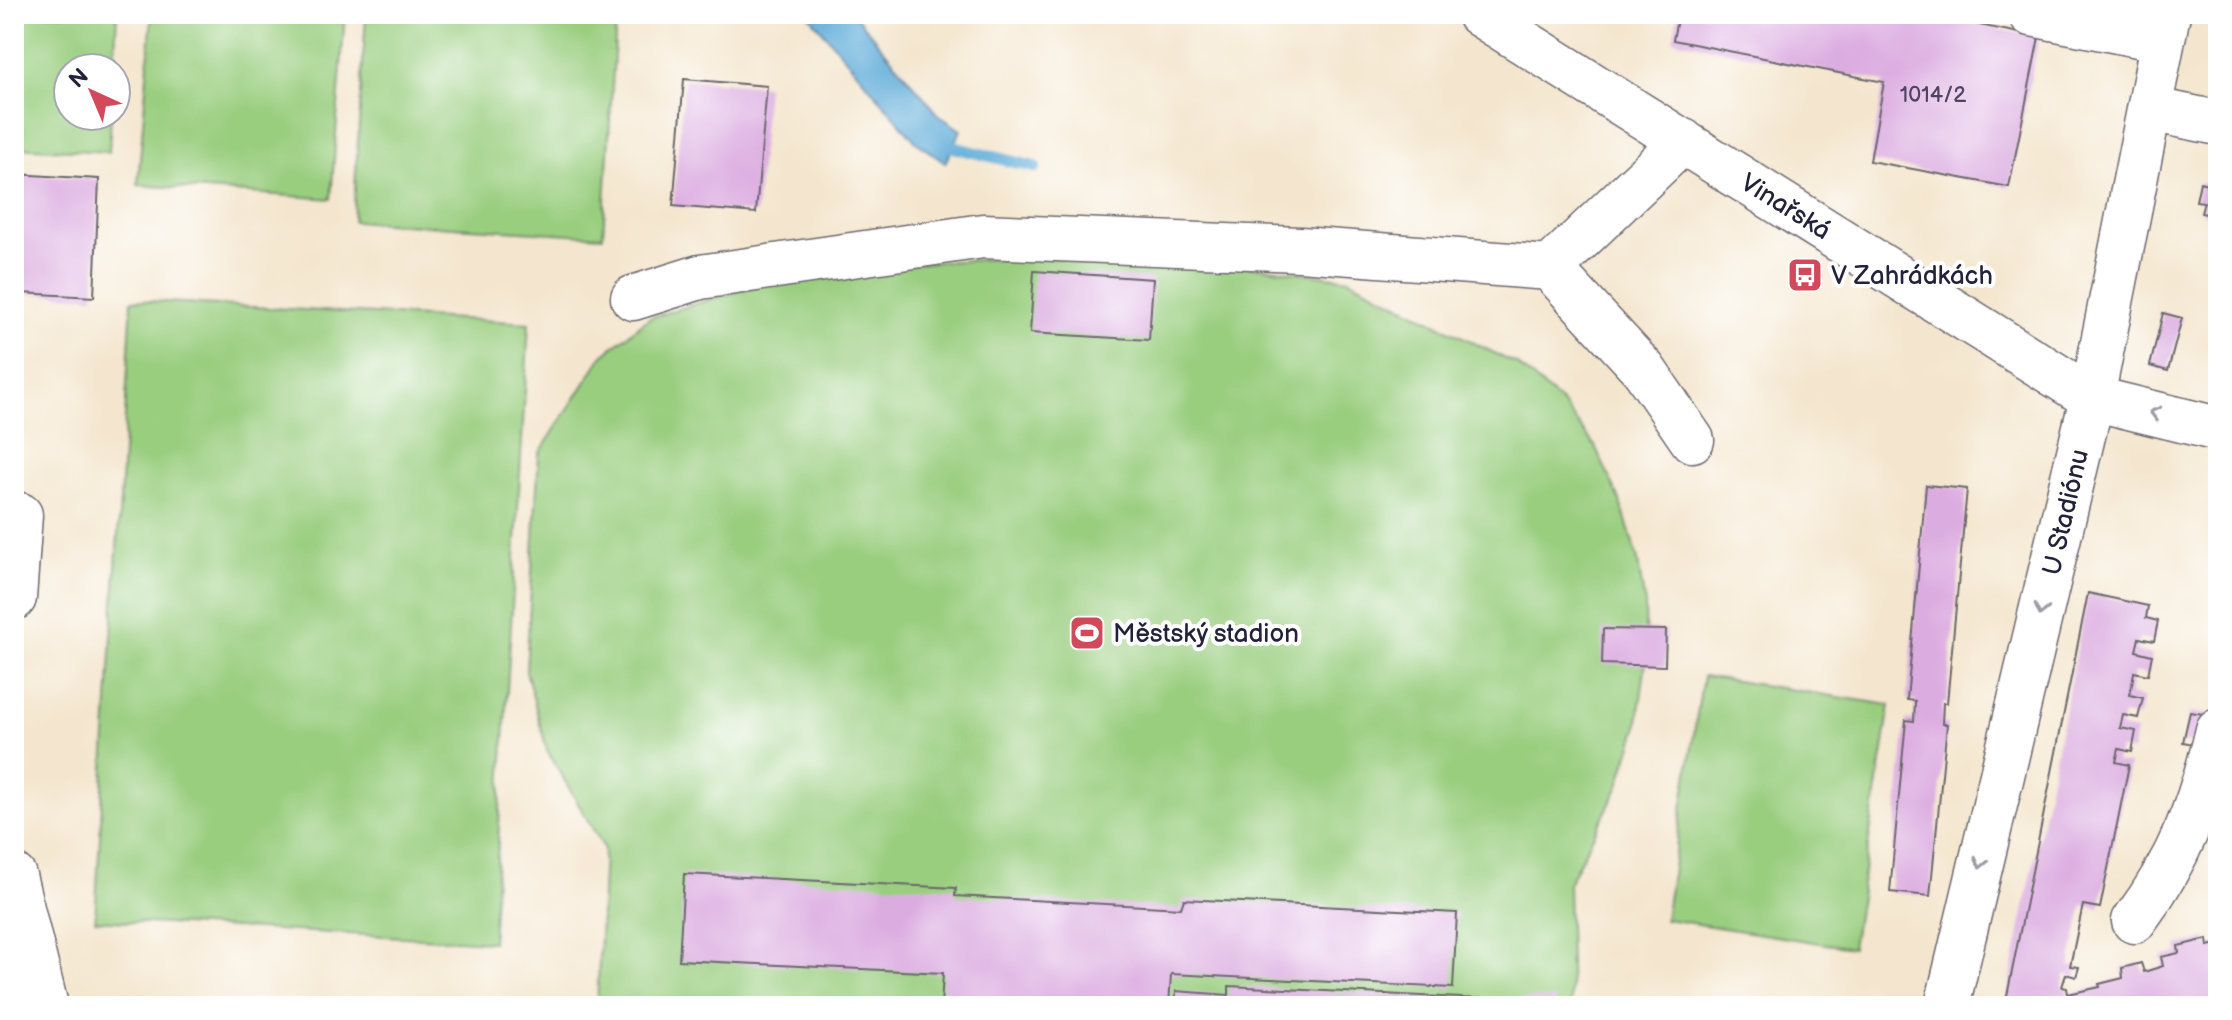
<svg xmlns="http://www.w3.org/2000/svg" width="2232" height="1020" font-family="'Balsamiq Sans',sans-serif">
  <style>
    .green { fill: #9ace7f; stroke: #5e785d; stroke-width: 2 }
    .water { fill: #5facd8; stroke: #40678a; stroke-width: 2 }
    .lines { fill: none; stroke-linecap: round; stroke-linejoin: round }
    .stream { stroke: #5facd8; stroke-width: 12 }
    .building { fill: #dbace0 }
    .minor-casing { stroke: #6c676e; stroke-width: 47 }
    .minor { stroke: #fff; stroke-width: 44 }
    .oneway { stroke: #9c9ca7 }
    .labels { text-anchor: middle; stroke-width: 8; stroke-linejoin: round; paint-order: stroke }
    .number-label { font-size: 22px; fill: #504464 }
    .street-label { font-size: 26px; fill: #22223b; stroke: #fff }
    .poi-label { font-size: 26px; fill: #22223b; stroke: #fff; text-anchor: start }
  </style>
  <rect width="100%" height="100%" fill="#fff"/>
  <filter id="ink" filterUnits="userSpaceOnUse"><feTurbulence type="fractalNoise" baseFrequency=".0125" numOctaves="2"/><feDisplacementMap in="SourceGraphic" scale="16" xChannelSelector="R" yChannelSelector="G"/><feConvolveMatrix kernelMatrix="1 2 1 2 8 2 1 2 1" color-interpolation-filters="sRGB"/></filter>
  <filter id="wash" filterUnits="userSpaceOnUse"><feTurbulence type="fractalNoise" baseFrequency=".006" numOctaves="4" result="noise"/><feDisplacementMap in="SourceGraphic" scale="32" xChannelSelector="R" yChannelSelector="G"/><feGaussianBlur stdDeviation="1.8" result="paint"/><feColorMatrix in="noise" values="0 0 0 0 0 0 0 0 0 0 0 0 0 0 0 0 0 1.4 0 .05"/><feComposite in="paint" operator="in"/></filter>
  <g filter="url(#wash)">
    <rect width="100%" height="100%" fill="#f4e6ce"/>
    <!-- green -->
    <path class="green" d="M14,14H117L114,68H68V116H111L109,152L14,147Z
      M152,14H345L331,199L138,185Z
      M366,14H492L616,21L603,236L353,221Z
      M1036,257L1261,267L1349,279L1516,364L1560,401L1595,446L1619,498L1637,556L1645,605L1646,661L1637,729L1618,788L1568,884L1571,1006H597L604,848L547,750L526,671L539,454L603,355L649,318L768,282L919,263Z
      M132,300L529,323L492,942L95,920Z
      M1703,676L1890,705L1852,948L1665,919Z"/>
    <!-- water -->
    <path class="water" d="M808,14H854L940,116L961,130L945,163L916,142Z"/>
    <g class="lines">
      <!-- stream -->
      <path class="stream" d="M943,135L953,147L1035,167"/>
    </g>
    <g id="blocks">
      <!-- building -->
      <path class="building" d="M1678,14H1925L2039,37L2009,187L1870,161L1884,82L1673,40Z
        M684,79L767,86L756,213L673,206Z
        M2212,157L2218,158V216L2201,213L2204,202L2196,201L2200,182L2207,184Z
        M14,174L99,179L94,297L21,293L20,306H14Z
        M1034,271L1153,279L1149,340L1030,333Z
        M2163,313L2182,318L2168,371L2150,366Z
        M1926,485L1967,489L1947,703H1943L1942,724H1947L1930,896L1890,892L1906,720L1914,721L1915,701L1907,700Z
        M2088,593L2148,606L2146,618L2158,621L2154,641L2139,638L2136,651L2152,655L2148,675L2134,672L2130,695L2143,698L2138,718L2123,715L2120,728L2136,731L2132,752L2119,749L2116,762L2129,765L2100,908L2083,905L2070,966L2079,967L2076,977L2066,974L2062,987L2067,988L2068,994L2100,987L2099,984L2123,978L2122,968L2141,963L2144,972L2163,966L2161,957L2179,953L2178,946L2207,939L2208,946L2218,944V1006H2005Z
        M1603,629L1666,630L1665,666L1602,664Z
        M2190,712L2210,715L2203,746L2183,742Z
        M2217,805H2218V829L2212,828Z
        M684,874L956,888L955,896L1181,908L1184,899L1457,913L1453,988L1171,974L1169,1006H941L943,973L679,960Z
        M1229,986L1461,998L1555,999V1006H1175L1176,991L1229,995Z"/>
    </g>
  </g>
  <g filter="url(#ink)">
    <use href="#blocks" fill-opacity="0" stroke="#6c676e" stroke-width="2"/>
    <g class="lines">
      <defs>
        <path id="minor" d="M1479,14L2092,398L2218,429
          M2031,14L2163,40
          M2149,109L2218,123
          M1550,268L1644,370L1692,440
          M633,298L700,277L983,236L1300,249L1550,268L1683,141
          M14,515H20L14,598
          M14,876L46,1006
          M2134,921C2180,859 2200,805 2218,730
          M1947,1006L2092,398L2168,14"/>
      </defs>
      <!-- minor casing -->
      <use href="#minor" class="minor-casing"/>
      <!-- minor -->
      <use href="#minor" class="minor"/>
    </g>
    <!-- one-way arrows -->
    <defs><path id="oneway-chevron" d="M-2-3.5L2.5 0L-2 3.5" fill="none" stroke-width="1.6" stroke-linecap="round" stroke-linejoin="round" transform="scale(2)"/></defs>
    <g class="oneway">
      <use href="#oneway-chevron" transform="translate(2155 413) rotate(-166)"/>
      <use href="#oneway-chevron" transform="translate(2041 610) rotate(103)"/>
      <use href="#oneway-chevron" transform="translate(1981 863) rotate(103)"/>
    </g>
  </g>
  <!-- icons -->
  <defs>
    <symbol id="bus-square" viewBox="-11 -11 22 22"><rect x="-9" y="-9" width="18" height="18" rx="4" fill="#d1495b" stroke="#fff"/><path d="M-5-6H5V4H4V6H2V4H-2V6H-4V4H-5ZM-3.5-4V0h7V-4ZM-3.5 1.2v1.5H-2V1.2ZM2 1.2v1.5H3.5V1.2Z" fill="#fff"/></symbol>
    <symbol id="stadium-square" viewBox="-11 -11 22 22"><rect x="-9" y="-9" width="18" height="18" rx="4" fill="#d1495b" stroke="#fff"/><path d="M0-5a6.5 5 0 1 0 0 10a6.5 5 0 1 0 0-10ZM-3.5-1.8h7v3.6h-7Z" fill="#fff"/></symbol>
  </defs>
  <g fill-rule="evenodd">
    <use href="#bus-square" x="1785" y="255" width="40" height="40"/>
    <use href="#stadium-square" x="1067" y="613" width="40" height="40"/>
  </g>
  <g class="labels">
    <!-- number labels -->
    <g class="number-label">
      <text x="1933" y="102">1014/2</text>
    </g>
    <!-- street labels -->
    <g class="street-label">
      <text transform="translate(1786 206) rotate(32)" y="9">Vinařská</text>
      <text transform="translate(2065 512) rotate(-77)" y="9">U Stadiónu</text>
    </g>
    <!-- poi labels -->
    <g class="poi-label">
      <text x="1831" y="284">V Zahrádkách</text>
      <text x="1113" y="642">Městský stadion</text>
    </g>
  </g>
  <!-- margin -->
  <rect width="2232" height="1020" fill="none" stroke="#fff" stroke-width="48"/>
  <!-- north arrow -->
  <g transform="translate(92 92) rotate(316)"><circle r="38" fill="#ffffff" stroke="#a7a7b1" stroke-width="2"/>
  <path d="M0-6L14 30L0 20L-14 30Z" fill="#d1495b"/>
  <text y="-12" font-size="22" font-weight="bold" text-anchor="middle" fill="#22223b">N</text>
  </g>
</svg>
